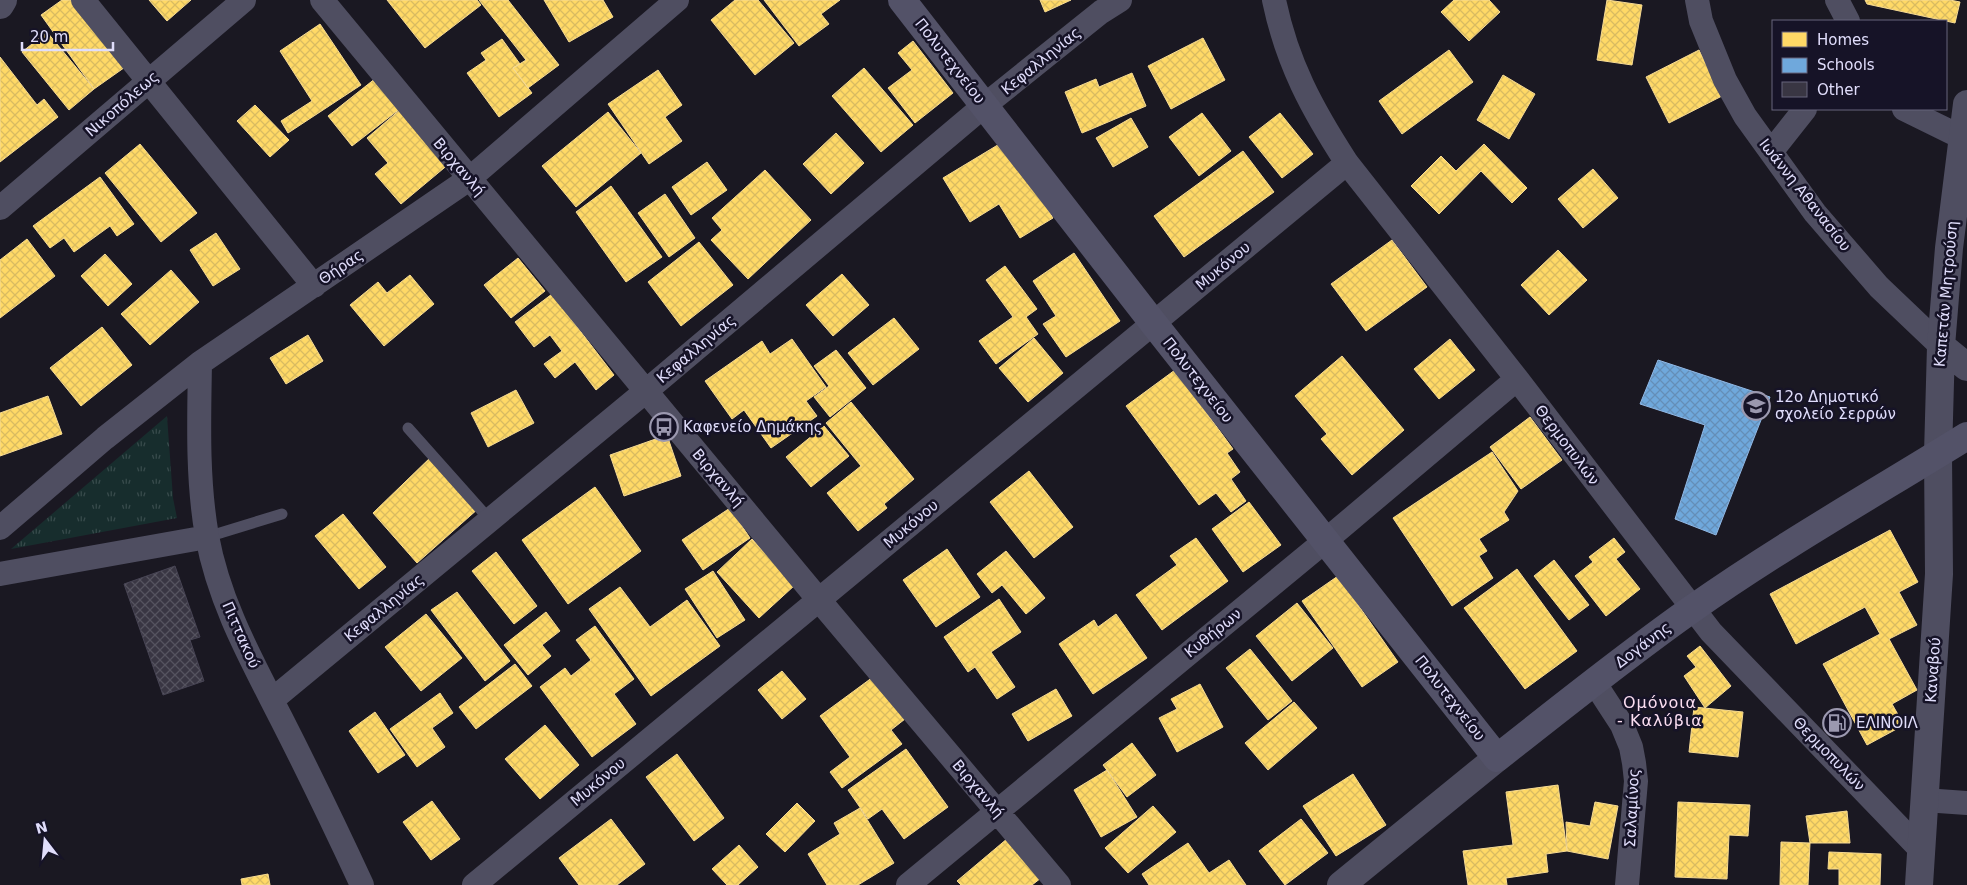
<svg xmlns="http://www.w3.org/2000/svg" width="1967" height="885" font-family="'DejaVu Sans',sans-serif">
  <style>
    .grass { fill: url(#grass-tufts) }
    .homes { fill: url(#homes-cross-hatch); stroke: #f6da93 }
    .schools { fill: url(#schools-cross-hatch); stroke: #91b8e5 }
    .building { fill: url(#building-cross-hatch); stroke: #474454 }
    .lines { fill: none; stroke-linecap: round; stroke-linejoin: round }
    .service { stroke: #4f4e61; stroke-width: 11 }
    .minor { stroke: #4f4e61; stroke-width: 24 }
    .tertiary { stroke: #4f4e61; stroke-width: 28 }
    .secondary { stroke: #535268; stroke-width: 28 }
    .labels { text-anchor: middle; stroke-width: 5; stroke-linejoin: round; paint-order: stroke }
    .street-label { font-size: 15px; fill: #e0ddfb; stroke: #161327 }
    .poi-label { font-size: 15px; fill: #e0ddfb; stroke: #161327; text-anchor: start }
    .neighbourhood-label { font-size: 16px; letter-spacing: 1px; fill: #fbdef1; stroke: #161327 }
  </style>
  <defs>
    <pattern id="grass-tufts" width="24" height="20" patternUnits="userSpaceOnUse" patternTransform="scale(1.25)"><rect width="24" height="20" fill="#172d2d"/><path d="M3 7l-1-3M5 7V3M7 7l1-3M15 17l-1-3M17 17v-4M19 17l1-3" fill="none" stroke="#384b4c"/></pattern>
    <pattern id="homes-cross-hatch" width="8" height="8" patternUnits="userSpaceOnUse" patternTransform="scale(1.25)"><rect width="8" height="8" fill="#ffd966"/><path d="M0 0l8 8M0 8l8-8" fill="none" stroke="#d9bb61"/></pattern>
    <pattern id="schools-cross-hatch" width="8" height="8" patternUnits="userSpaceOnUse" patternTransform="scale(1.25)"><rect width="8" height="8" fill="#6fa8dc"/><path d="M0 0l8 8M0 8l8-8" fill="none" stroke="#648eb8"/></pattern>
    <pattern id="building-cross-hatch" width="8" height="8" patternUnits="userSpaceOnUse" patternTransform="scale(1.25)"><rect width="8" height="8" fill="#393643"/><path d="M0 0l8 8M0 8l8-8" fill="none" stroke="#55535f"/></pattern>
  </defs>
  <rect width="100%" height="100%" fill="#1a1822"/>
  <!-- grass -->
  <path class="grass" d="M167,416L173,498L177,518L11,549Z"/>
  <!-- homes -->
  <path class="homes" d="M62,0H82L128,65L94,89L41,15Z
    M149,0H191L167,21Z
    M387,0H477L481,5L425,48Z
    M479,0H508L559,65L528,88L513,68L526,60Z
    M544,0H603L613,17L569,42Z
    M735,0H758L794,43L755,75L711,20Z
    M764,0H840L821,14L829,24L799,46Z
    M1040,0H1071L1045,12Z
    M1454,0H1489L1500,12L1469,41L1441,12Z
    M1607,0L1642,5L1632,65L1597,60Z
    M1865,0H1950L1960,2L1955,23L1867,4Z
    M320,24L361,85L288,133L281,121L312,101L280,51Z
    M47,32L94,89L69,110L22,52Z
    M1203,38L1225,80L1171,109L1148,66Z
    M502,39L520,64L513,68L532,93L499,117L467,73L486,60L481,53Z
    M913,41L953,93L915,123L888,88L912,70L898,53Z
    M1449,50L1473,82L1402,134L1379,101Z
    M1699,50L1722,96L1669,123L1646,77Z
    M0,57L37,105L44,99L58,117L0,162Z
    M864,68L913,125L881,152L832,96Z
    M658,70L682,105L665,117L682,141L649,164L608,104Z
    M1132,73L1146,106L1082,133L1065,92L1096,79L1099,87Z
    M1503,75L1535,94L1509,139L1477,120Z
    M376,78L401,108L352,146L328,116Z
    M255,105L289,140L270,157L237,121Z
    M402,108L450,163L401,204L375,174L388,163L367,138Z
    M608,112L641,153L576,207L542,166Z
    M1202,113L1231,151L1199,176L1169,137Z
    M1280,113L1313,154L1282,178L1249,137Z
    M1131,118L1148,147L1113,167L1096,138Z
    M836,133L864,163L831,194L803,164Z
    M1006,140L1053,218L1020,238L999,204L970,222L943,178Z
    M140,144L197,213L161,242L105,173Z
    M1484,144L1527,188L1512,203L1481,171L1439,214L1411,186L1441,156L1456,171Z
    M1243,151L1274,192L1184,257L1154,216Z
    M707,162L727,190L691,215L672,187Z
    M1593,169L1618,198L1583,228L1558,199Z
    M765,170L811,220L748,279L711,240L722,230L712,218Z
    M100,177L134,224L117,236L110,226L74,252L64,238L50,248L33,226Z
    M611,186L662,257L626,282L576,212Z
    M665,194L695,238L669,257L638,213Z
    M216,233L240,269L213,286L190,250Z
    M27,239L55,276L0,318V260Z
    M1392,240L1427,287L1366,331L1331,284Z
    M699,242L733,285L681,326L648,282Z
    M1558,250L1587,280L1549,315L1521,285Z
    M1074,253L1120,321L1066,357L1043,324L1056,316L1033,281Z
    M105,254L132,284L108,306L81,276Z
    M518,258L545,291L511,318L484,285Z
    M1005,266L1037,309L1026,317L1038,334L996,364L979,341L1013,317L986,280Z
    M171,270L199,302L150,345L121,314Z
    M842,274L869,305L833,336L806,305Z
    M410,275L434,304L384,346L350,305L378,282L387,293Z
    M552,294L614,375L596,390L575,362L555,378L544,364L562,351L550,335L534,347L515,322Z
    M894,318L919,349L873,385L848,353Z
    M102,327L132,365L81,406L50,368Z
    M308,335L323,361L286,384L270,358Z
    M1034,338L1063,373L1028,402L999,368Z
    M792,339L826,387L806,401L817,416L771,448L744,410L732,419L705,381L762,341L770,354Z
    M1450,339L1475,370L1439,399L1414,369Z
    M836,350L866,388L830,417L814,397L829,386L814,366Z
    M1342,356L1404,430L1352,475L1321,439L1327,434L1295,396Z
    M1175,370L1233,449L1227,453L1240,472L1231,479L1246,501L1231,512L1216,493L1199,505L1126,406Z
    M516,390L534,423L488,447L471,413Z
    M48,396L62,434L0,456V413Z
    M851,402L914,479L884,504L887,508L858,531L827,493L861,466L826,423Z
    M1530,417L1562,460L1521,489L1490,447Z
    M824,426L849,456L811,487L786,457Z
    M667,435L681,476L624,496L610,455Z
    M1492,452L1518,491L1504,512L1509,520L1479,539L1487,551L1479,556L1493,578L1452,606L1393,518Z
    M433,455L479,508L417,563L373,513Z
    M1029,471L1073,527L1034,558L990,502Z
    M595,487L641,551L568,604L522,540Z
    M1249,502L1281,545L1243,572L1212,529Z
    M730,508L750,538L703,570L682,540Z
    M343,514L386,567L359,589L315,536Z
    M1890,530L1918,582L1899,592L1917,625L1889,639L1917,690L1892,704L1904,725L1867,745L1823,664L1880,634L1865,607L1796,644L1770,594Z
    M1196,538L1228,581L1162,630L1136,595L1177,565L1170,556Z
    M1614,538L1625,552L1616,559L1640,589L1606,616L1575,576L1593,562L1589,557Z
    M752,539L795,585L759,618L717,572Z
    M947,549L980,597L936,627L903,580Z
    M1006,551L1045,598L1026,614L1002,585L992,593L977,574Z
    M496,552L537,606L514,624L472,571Z
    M1554,560L1589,605L1569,620L1534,576Z
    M1517,569L1577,651L1525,689L1464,608Z
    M713,571L745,620L717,638L685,589Z
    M1338,576L1398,662L1362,687L1302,601Z
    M620,587L650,627L687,600L720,646L651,696L589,609Z
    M457,592L510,661L485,681L431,610Z
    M999,599L1021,632L991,652L1015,687L997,699L975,667L968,672L944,637Z
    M1297,603L1333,648L1292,681L1256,636Z
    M546,612L560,631L542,645L551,656L528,675L504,645Z
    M426,614L462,658L421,691L385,647Z
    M1116,614L1147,658L1093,694L1059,644L1094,620L1098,627Z
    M595,626L634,679L614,694L636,724L592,757L540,687L565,668L571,676L591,660L576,640Z
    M1700,646L1731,686L1705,708L1684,676L1696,667L1687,656Z
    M1250,649L1292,701L1268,720L1226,668Z
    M515,664L532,686L476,729L459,707Z
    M782,671L806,699L782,719L758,690Z
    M873,677L905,719L891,730L902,744L842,788L830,772L850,757L820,716Z
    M1200,684L1223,727L1177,752L1159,718L1177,709L1171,699Z
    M1056,689L1072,716L1028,741L1012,714Z
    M440,693L453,713L432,728L445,747L417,767L390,729Z
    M1294,702L1317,728L1268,770L1245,743Z
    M1694,707L1743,712L1738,757L1689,752Z
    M375,712L405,755L378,773L349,731Z
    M545,725L579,765L540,799L505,759Z
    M1132,743L1156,775L1127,797L1103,765Z
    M906,749L948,807L904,839L882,809L868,819L848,790Z
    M677,754L724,818L694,841L646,777Z
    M1107,770L1137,817L1101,837L1074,790Z
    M1353,774L1386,825L1336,856L1303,806Z
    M1558,785L1567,851L1546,854L1548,872L1506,878L1507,885H1468L1463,851L1513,845L1506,792Z
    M432,801L460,839L431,860L403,822Z
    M1595,802L1618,806L1608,859L1567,851L1566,822L1590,826Z
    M1678,802L1750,805L1748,836L1729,835L1727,879L1675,877Z
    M797,803L815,821L785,852L766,834Z
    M1153,806L1176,832L1128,873L1105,848Z
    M860,808L894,863L858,885H827L808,854L840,834L834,823Z
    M1847,811L1850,843H1810L1806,816Z
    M611,819L645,864L617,885H579L559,858Z
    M1301,819L1328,853L1285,885L1259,851Z
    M1008,838L1041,878L1032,885H961L957,881Z
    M1781,842L1810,843L1808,885H1780Z
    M1188,843L1209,873L1229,860L1246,885H1149L1142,874Z
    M739,845L758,867L738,885H727L712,869Z
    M1829,852L1881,854L1880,885H1839V869H1828Z
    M268,874L270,885H242L241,879Z"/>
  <!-- schools -->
  <path class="schools" d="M1658,360L1770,397L1716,535L1675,519L1705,425L1640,404Z"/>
  <!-- building -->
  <path class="building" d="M175,566L200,637L190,640L204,681L163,695L124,584Z"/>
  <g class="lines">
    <!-- service -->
    <path class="service" d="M408,428L490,520
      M207,537L282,514"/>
    <!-- minor -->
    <path class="minor" d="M83,0L314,286
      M322,0L819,600L1059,885
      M1274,0C1287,63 1312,109 1347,163L1517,379L1711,632L1921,850
      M1697,0L1701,21L1725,80L1745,116L1815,213L1879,287L1941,346
      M1837,0L1848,21
      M1904,109L1963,138
      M1771,152L1805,109
      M0,208L244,0
      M200,363C199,420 197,479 207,536C219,602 251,659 281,718C309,773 336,829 362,885
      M0,528L105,438L200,363L469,179L677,0
      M0,574L207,537
      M1594,682L1622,725L1631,747L1634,763L1636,781L1627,885
      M272,700L646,391L985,105L1101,12L1120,0
      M1924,800L1967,803
      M474,885L1347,163
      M908,885L1325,541L1517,379"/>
    <!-- tertiary -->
    <path class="tertiary" d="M0,5L3,0
      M1941,346L1967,367
      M1341,885L1497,758
      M1919,885L1939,574L1938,454L1941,346L1949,248L1967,104"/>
    <!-- secondary -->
    <path class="secondary" d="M902,0L1154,324L1497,758C1561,708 1625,656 1692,609C1780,547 1875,493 1967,436"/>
  </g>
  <!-- icons -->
  <defs>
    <symbol id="school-ring" viewBox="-11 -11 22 22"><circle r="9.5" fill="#161327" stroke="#9b98af" stroke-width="1.5"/><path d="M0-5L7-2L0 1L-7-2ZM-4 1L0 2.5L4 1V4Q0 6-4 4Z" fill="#9b98af"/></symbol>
    <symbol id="bus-ring" viewBox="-11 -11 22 22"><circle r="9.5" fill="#161327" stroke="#9b98af" stroke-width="1.5"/><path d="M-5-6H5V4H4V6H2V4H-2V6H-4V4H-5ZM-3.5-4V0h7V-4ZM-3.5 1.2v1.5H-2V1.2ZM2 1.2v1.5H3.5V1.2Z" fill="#9b98af"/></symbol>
    <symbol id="fuel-ring" viewBox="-11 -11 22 22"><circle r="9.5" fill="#161327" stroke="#9b98af" stroke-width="1.5"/><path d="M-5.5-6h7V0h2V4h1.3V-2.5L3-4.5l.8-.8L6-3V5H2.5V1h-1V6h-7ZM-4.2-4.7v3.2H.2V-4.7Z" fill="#9b98af"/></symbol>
  </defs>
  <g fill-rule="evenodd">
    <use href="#school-ring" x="1740" y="390" width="32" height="32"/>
    <use href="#bus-ring" x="648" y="411" width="32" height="32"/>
    <use href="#fuel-ring" x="1821" y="707" width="32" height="32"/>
  </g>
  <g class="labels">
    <!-- street labels -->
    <g class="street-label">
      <text transform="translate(950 61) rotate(52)" y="5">Πολυτεχνείου</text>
      <text transform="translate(1041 61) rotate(-39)" y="5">Κεφαλληνίας</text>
      <text transform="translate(122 104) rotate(-41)" y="5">Νικοπόλεως</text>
      <text transform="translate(459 167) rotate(50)" y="5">Βιρχανλή</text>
      <text transform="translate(1805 195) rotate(52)" y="5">Ιωάννη Αθανασίου</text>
      <text transform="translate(1223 266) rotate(-40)" y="5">Μυκόνου</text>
      <text transform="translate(341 267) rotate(-34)" y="5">Θήρας</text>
      <text transform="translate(1946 294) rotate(-85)" y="5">Καπετάν Μητρούση</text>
      <text transform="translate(696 349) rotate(-40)" y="5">Κεφαλληνίας</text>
      <text transform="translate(1198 380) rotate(52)" y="5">Πολυτεχνείου</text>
      <text transform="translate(1567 445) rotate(53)" y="5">Θερμοπυλών</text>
      <text transform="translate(718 478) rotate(50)" y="5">Βιρχανλή</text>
      <text transform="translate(911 524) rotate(-40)" y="5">Μυκόνου</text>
      <text transform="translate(384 608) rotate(-39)" y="5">Κεφαλληνίας</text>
      <text transform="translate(1213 633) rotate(-39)" y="5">Κυθήρων</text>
      <text transform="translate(241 635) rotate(66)" y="5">Πιττακού</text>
      <text transform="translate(1643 645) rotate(-37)" y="5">Δογάνης</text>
      <text transform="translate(1933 670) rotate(-86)" y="5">Καναβού</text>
      <text transform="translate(1450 698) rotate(52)" y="5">Πολυτεχνείου</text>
      <text transform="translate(1829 754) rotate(46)" y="5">Θερμοπυλών</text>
      <text transform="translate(598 782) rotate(-40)" y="5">Μυκόνου</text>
      <text transform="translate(978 789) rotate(50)" y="5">Βιρχανλή</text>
      <text transform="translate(1632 808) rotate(-87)" y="5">Σαλαμίνος</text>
    </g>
    <!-- poi labels -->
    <g class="poi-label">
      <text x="1775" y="402">12ο Δημοτικό<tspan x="1775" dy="17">σχολείο Σερρών</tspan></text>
      <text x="683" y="432">Καφενείο Δημάκης</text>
      <text x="1856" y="728">ΕΛΙΝΟΙΛ</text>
    </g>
    <!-- neighbourhood labels -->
    <g class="neighbourhood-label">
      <text x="1660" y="708">Ομόνοια<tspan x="1660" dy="18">- Καλύβια</tspan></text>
    </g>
  </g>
  <!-- legend -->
  <rect x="1772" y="20" width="175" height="90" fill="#161327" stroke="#67647c"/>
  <rect x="1782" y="32" width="25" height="15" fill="#ffd966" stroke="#67647c"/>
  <text x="1817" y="45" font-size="15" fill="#e0ddfb">Homes</text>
  <rect x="1782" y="58" width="25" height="15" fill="#6fa8dc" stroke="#67647c"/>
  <text x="1817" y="70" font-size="15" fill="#e0ddfb">Schools</text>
  <rect x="1782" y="82" width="25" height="15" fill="#393643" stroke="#67647c"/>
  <text x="1817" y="95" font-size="15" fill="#e0ddfb">Other</text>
  <!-- north arrow -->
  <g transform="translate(45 840) rotate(344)" stroke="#161327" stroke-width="4" paint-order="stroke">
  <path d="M0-4L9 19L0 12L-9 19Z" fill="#e0ddfb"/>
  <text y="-8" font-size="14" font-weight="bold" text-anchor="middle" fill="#e0ddfb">N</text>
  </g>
  <!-- scale -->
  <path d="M22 42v8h91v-8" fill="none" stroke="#e0ddfb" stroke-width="2.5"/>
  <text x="30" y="42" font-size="15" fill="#e0ddfb" stroke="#161327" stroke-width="4" paint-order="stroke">20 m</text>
</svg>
